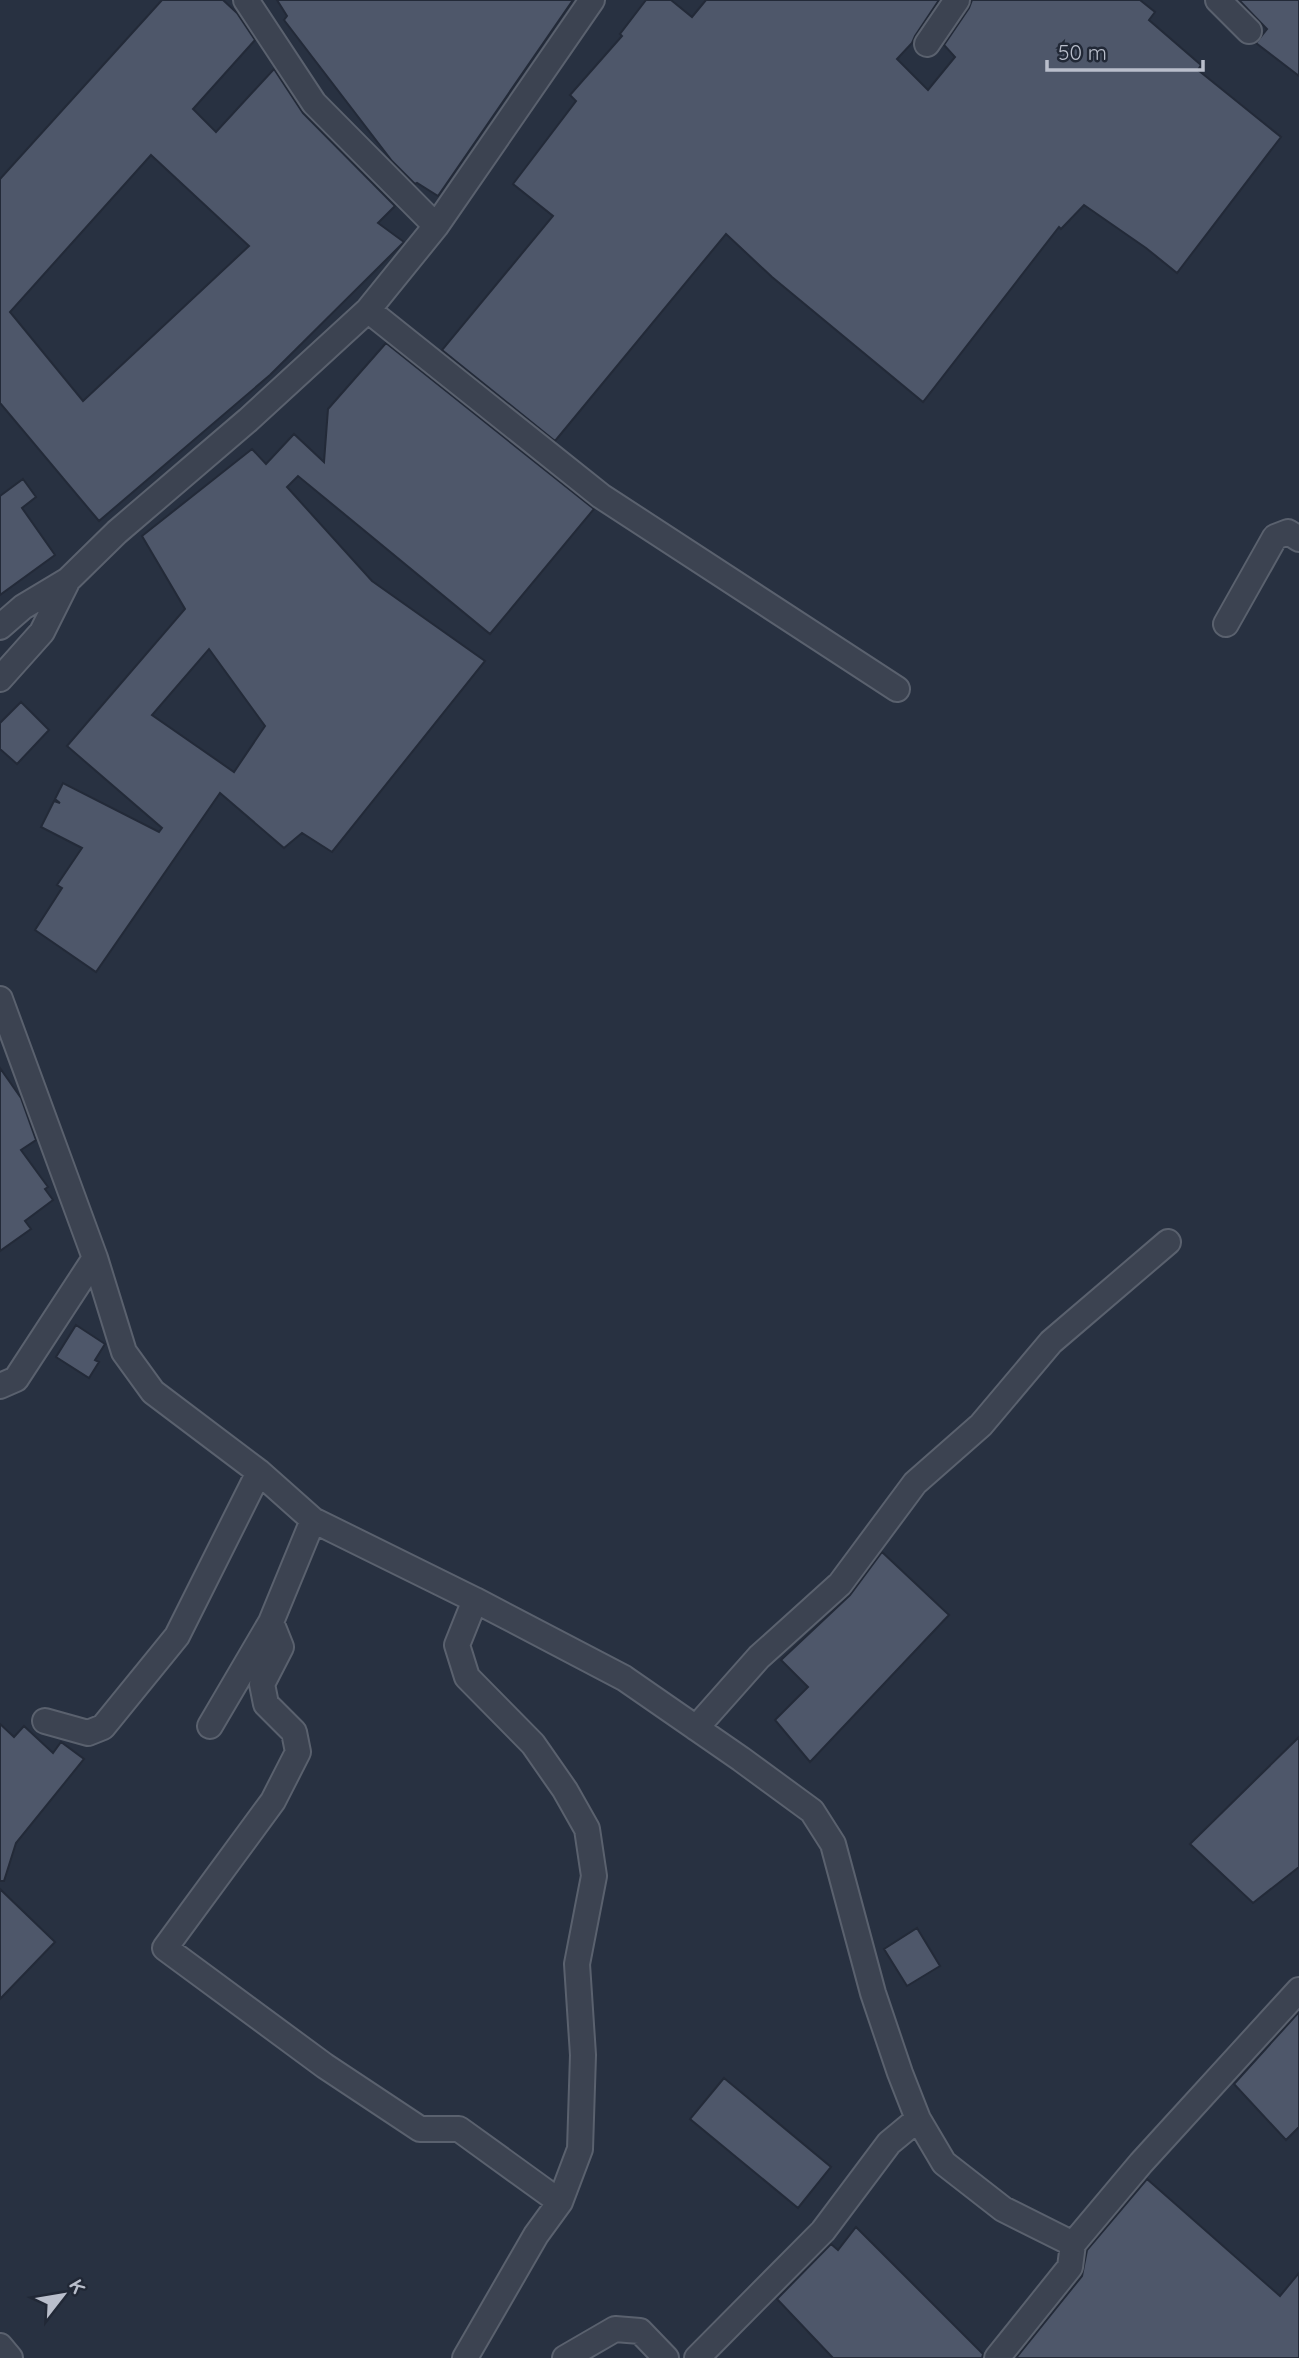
<svg xmlns="http://www.w3.org/2000/svg" width="1299" height="2358" font-family="Quicksand,sans-serif">
  <style>
    .building { fill: #4e576a; stroke: #232a38; stroke-width: 2; fill-rule: evenodd }
    .lines { fill: none; stroke-linecap: round; stroke-linejoin: round }
    .minor-casing { stroke: #5a616e; stroke-width: 28 }
    .minor { stroke: #3c4351; stroke-width: 24 }
  </style>
  <rect width="100%" height="100%" fill="#283141"/>
  <!-- building -->
  <path class="building" d="M162,0H223L237,13L255,40L193,109L216,132L274,69L303,113L395,206L378,223L404,242L270,375L99,521L0,403V179ZM151,155L249,246L83,401L10,312Z
    M277,0H573L438,196L417,183L415,184L392,161L284,20L287,16Z
    M646,0H671L692,17L706,0H939L915,36L912,43L897,59L928,90L955,57L944,45L969,8L972,0H1140L1155,12L1149,20L1201,65L1198,70L1281,137L1177,273L1146,248L1084,205L1061,229L1059,227L923,402L772,277L726,234L555,441L442,350L553,216L513,184L576,101L570,95L622,36L620,34Z
    M1239,0H1299V76L1256,43L1267,29Z
    M386,343L594,509L490,634L298,476L287,487L372,581L485,661L332,852L302,833L284,848L220,793L96,972L35,930L62,888L57,885L82,848L41,827L54,801L60,803L55,799L63,783L159,832L162,828L67,746L185,609L142,536L252,449L266,464L294,434L324,462L328,409ZM209,649L265,726L234,772L152,715Z
    M23,479L36,497L22,508L55,555L0,595V496Z
    M21,702L49,730L17,764L0,749V723Z
    M0,1068L21,1098L36,1140L21,1150L48,1187L45,1189L53,1200L25,1221L31,1229L0,1251Z
    M76,1325L105,1344L95,1360L99,1362L89,1378L56,1357Z
    M882,1552L949,1615L810,1762L775,1720L808,1687L781,1660L850,1595Z
    M0,1724L14,1737L24,1726L53,1753L61,1742L84,1759L16,1843L4,1881H0Z
    M1299,1737V1867L1253,1903L1190,1844Z
    M0,1889L55,1942L0,1999Z
    M917,1928L940,1966L907,1986L884,1949Z
    M1299,2012V2127L1286,2140L1234,2084Z
    M724,2078L831,2167L798,2208L690,2119Z
    M1147,2179L1280,2296L1299,2273V2358H1016L1082,2276L1087,2250Z
    M856,2227L983,2354L982,2358H833L777,2299L831,2244L838,2250Z"/>
  <g class="lines">
    <defs>
      <path id="minor" d="M246,0L314,103L436,226
        M1218,0L1249,31
        M927,44L957,0
        M368,310L601,496L897,689
        M1226,624L1275,537L1288,532L1299,539
        M0,627L23,607L68,580L117,532L248,420L368,310L436,226L592,0
        M0,679L42,632L68,580
        M0,999L95,1258L124,1352L153,1392L259,1472L313,1520L475,1600L624,1678L741,1759L812,1811L833,1844L873,1993L900,2073L918,2119L944,2163L1003,2209L1073,2244L1141,2163L1299,1990
        M0,1386L16,1379L95,1258
        M271,1622L281,1647L262,1684L266,1704L294,1732L298,1752L273,1801L165,1948L325,2066L420,2129H459L560,2202
        M45,1721L88,1733L103,1727L177,1636L259,1472
        M210,1726L271,1622L313,1520
        M696,1728L759,1657L840,1584L915,1483L981,1425L1051,1342L1168,1242
        M0,2346L10,2358
        M465,2358L536,2235L560,2202L580,2149L583,2055L577,1964L594,1876L587,1829L565,1790L533,1744L467,1677L457,1645L475,1600
        M565,2358L615,2329L640,2331L666,2358
        M697,2358L823,2231L889,2143L918,2119
        M997,2358L1070,2267L1073,2244"/>
    </defs>
    <!-- minor casing -->
    <use href="#minor" class="minor-casing"/>
    <!-- minor -->
    <use href="#minor" class="minor"/>
  </g>
  <!-- north arrow -->
  <g transform="translate(63 2295) rotate(59)" stroke="#212836" stroke-width="5" paint-order="stroke">
  <path d="M0-5L12 26L0 18L-12 26Z" fill="#b9becb"/>
  <text y="-10" font-size="19" font-weight="bold" text-anchor="middle" fill="#b9becb">K</text>
  </g>
  <!-- scale -->
  <path d="M1047 60v10h156v-10" fill="none" stroke="#b9becb" stroke-width="3.5"/>
  <text x="1058" y="60" font-size="21" fill="#b9becb" stroke="#212836" stroke-width="5" paint-order="stroke">50 m</text>
</svg>
